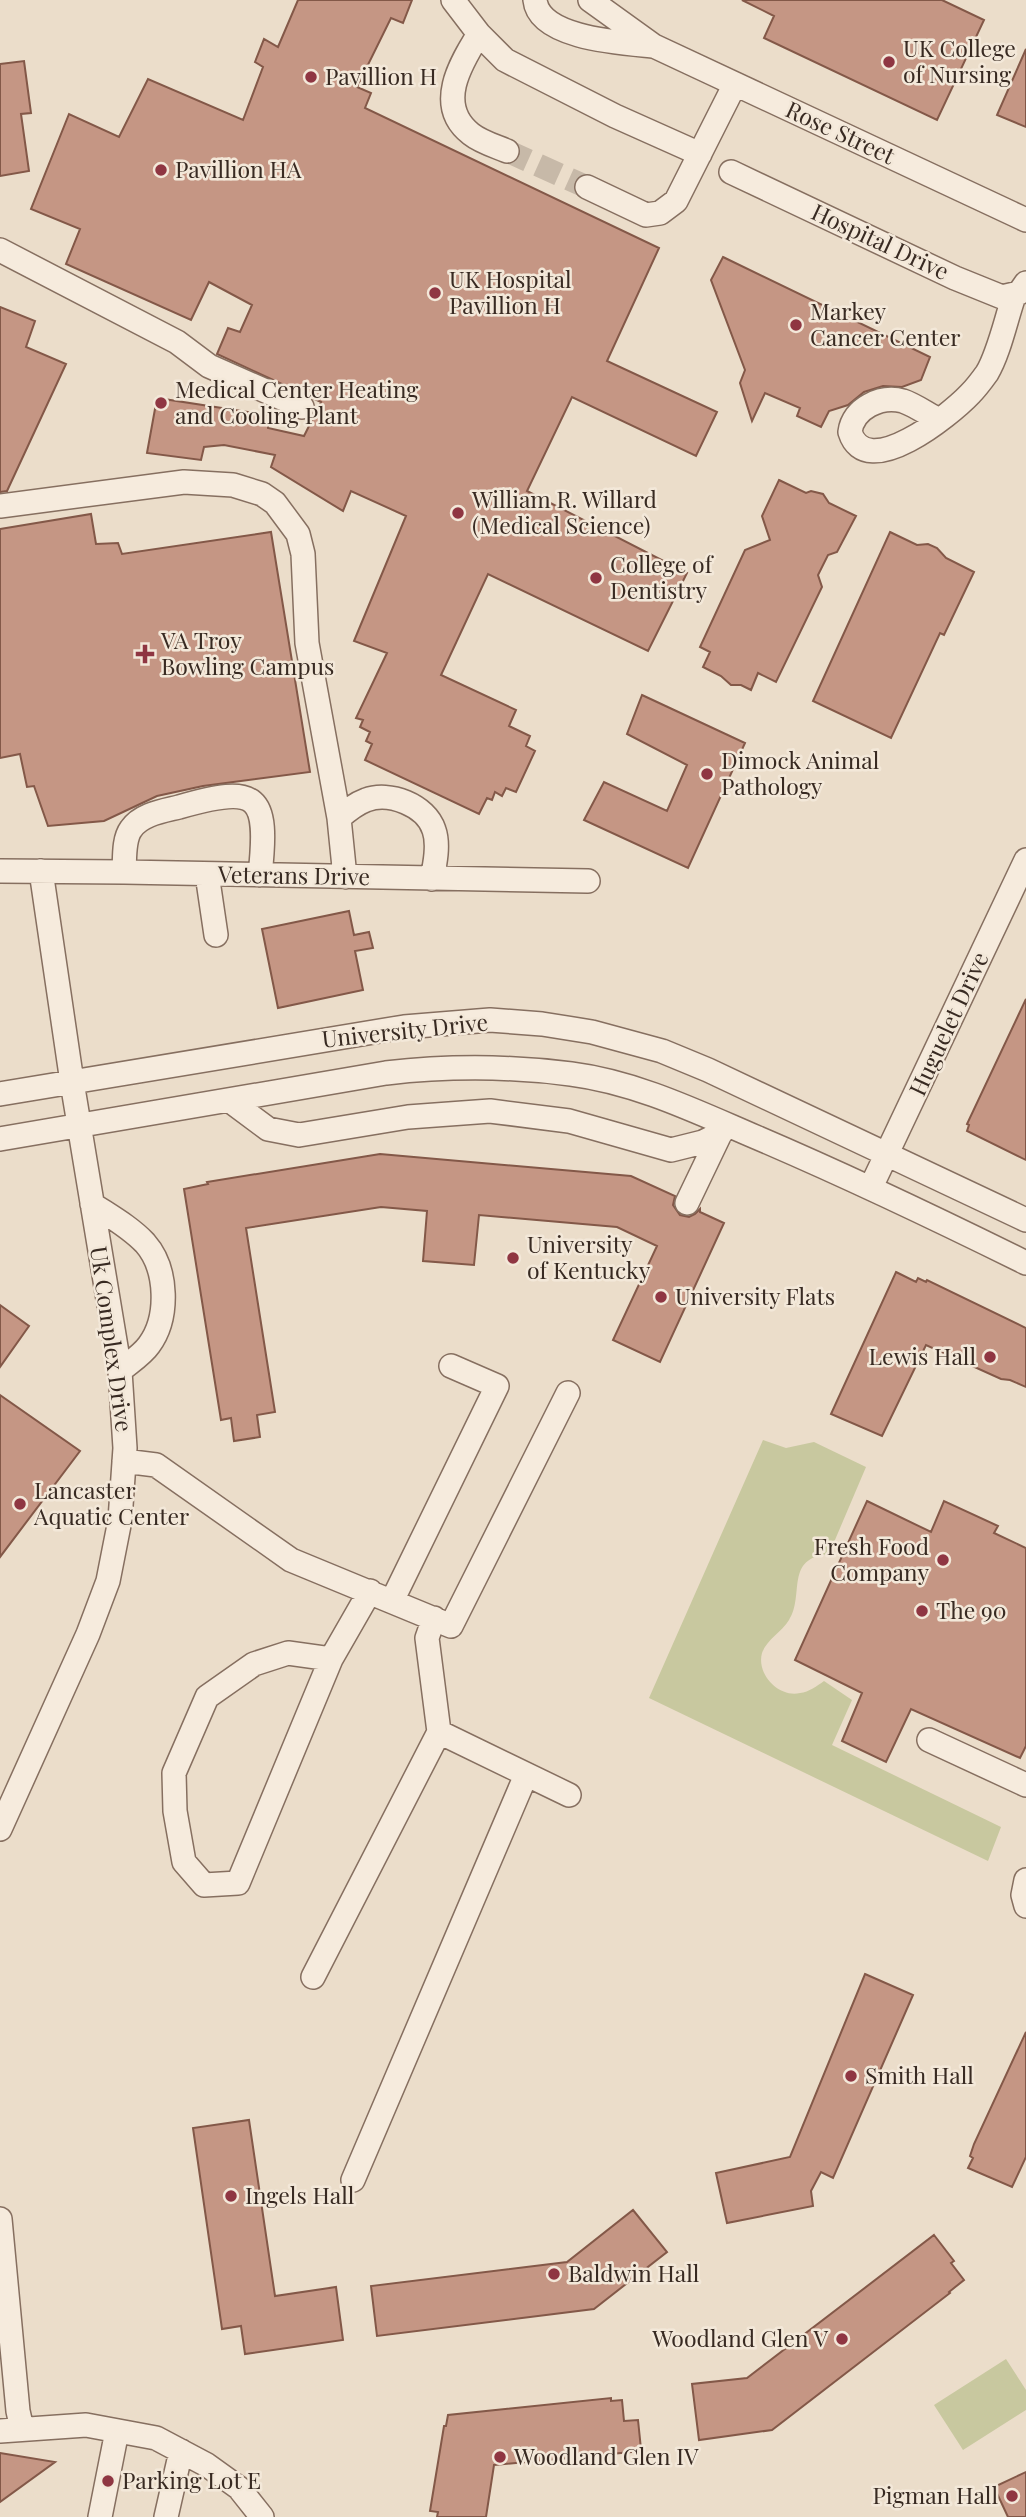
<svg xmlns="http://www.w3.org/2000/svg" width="1026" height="2517" font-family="'Playfair Display',serif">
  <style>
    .green { fill: #c8c89f }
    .building { fill: #c59684; stroke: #835848; stroke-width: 2 }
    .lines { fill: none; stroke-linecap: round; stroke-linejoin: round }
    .minor-tunnel { stroke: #c7b9a8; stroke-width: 23; stroke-dasharray: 23 11; stroke-linecap: butt }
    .minor-casing { stroke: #866f60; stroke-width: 26 }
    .minor { stroke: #f6ebdd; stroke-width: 23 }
    .poi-dot { fill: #8f3642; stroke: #f3e8d9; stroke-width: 2.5 }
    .labels { text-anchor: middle; stroke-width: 5; stroke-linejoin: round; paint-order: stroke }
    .poi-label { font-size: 23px; fill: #382a22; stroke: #f3e8d9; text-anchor: start }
    .street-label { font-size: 23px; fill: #382a22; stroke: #f3e8d9 }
  </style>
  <rect width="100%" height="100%" fill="#ebddca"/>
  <!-- green -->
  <path class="green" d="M763,1440L786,1448L814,1442L866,1467L829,1554C784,1558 805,1595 789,1620C782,1632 767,1639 762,1653C756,1675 780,1698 800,1693C809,1692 817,1686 824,1681L852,1700L832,1745L1001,1827L988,1861L649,1698Z
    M1006,2359L1026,2390V2410L963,2450L934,2405Z"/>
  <!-- building -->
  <path class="building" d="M298,0H412L403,23L391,18L357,87L371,93L365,108L659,248L607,361L717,412L696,456L572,397L527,491L687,573L648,651L488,574L441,675L516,710L509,726L530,736L526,746L535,751L516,792L506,788L502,796L495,792L492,800L487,798L479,814L365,760L372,744L366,741L370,732L360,727L363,720L356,718L387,653L354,641L406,516L351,491L343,511L271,467L275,455L224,445L204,447L201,460L147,453L157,398L268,415V428L304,436L321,402L217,354L228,328L240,332L252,305L209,282L191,320L66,264L80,229L31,209L69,114L119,137L148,79L243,120L263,67L255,62L264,39L278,47Z
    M742,0H942L984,20L937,120L764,38L774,16Z
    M1026,49V127L997,115Z
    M24,61L31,113L21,114L29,171L0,176V64Z
    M723,257L930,357L921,380L902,387L883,386L864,392L848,405L829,411L821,427L797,416L800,408L765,393L752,421L740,383L745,370L711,280Z
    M0,307L35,321L26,347L66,364L7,491L0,492Z
    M779,480L806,493L811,491L823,494L829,503L856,516L837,552L828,555L818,575L822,587L776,682L758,673L751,690L741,685H731L721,676L703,667L710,652L700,647L745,550L770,540L762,516Z
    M91,514L96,544L118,543L122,554L271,532L310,772L203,786L157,796L104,821L48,826L34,786L27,787L20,754L0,758V529Z
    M890,532L917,545L928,544L937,548L946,558L974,572L944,635L940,633L891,738L813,701Z
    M642,695L745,743L688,868L584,820L604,782L667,811L687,765L627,734Z
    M349,911L354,935L369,932L373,948L355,951L363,990L278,1008L262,929Z
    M1026,999V1160L967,1131L969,1125L967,1124Z
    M380,1154L631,1176L675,1196L673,1205L680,1215L689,1217L695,1214L700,1209V1212L724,1223L660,1362L613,1340L657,1246L617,1227L479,1215L474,1265L423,1261L427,1211L381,1207L246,1228L275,1412L257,1415L260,1437L234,1441L231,1418L221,1420L184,1189L208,1184L207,1182Z
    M896,1272L916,1282L918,1278L926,1282L927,1280L1026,1328V1387L1010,1380L1001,1379L926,1345L882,1436L831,1414Z
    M0,1305L29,1326L0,1367Z
    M0,1395L80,1451L0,1557Z
    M867,1501L931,1532L944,1501L998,1526L994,1533L1026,1548V1746L1020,1758L911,1709L886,1762L842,1741L862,1693L795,1660Z
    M865,1974L913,1995L833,2178L821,2172L811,2191L813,2206L727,2223L716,2173L790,2157Z
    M1026,2032V2157L1012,2187L968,2168L973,2158L970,2156L974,2144Z
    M249,2120L275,2296L336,2287L343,2340L245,2354L241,2326L222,2329L193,2128Z
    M633,2210L667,2252L594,2309L377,2336L371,2286L567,2262Z
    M934,2235L954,2261L951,2263L964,2280L949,2292L950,2293L772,2430L699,2440L692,2384L747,2378Z
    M611,2398V2401L622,2400L624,2421L638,2420L641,2449L631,2450V2452L494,2465L486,2517H437L438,2512L430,2511L444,2426H446L448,2415Z
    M0,2453L55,2462L0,2502Z
    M1026,2472V2517H1008L994,2487Z"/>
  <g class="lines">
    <!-- minor-tunnel -->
    <path class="minor-tunnel" d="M507,151L587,187"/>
    <defs>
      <path id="minor" d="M453,0L479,34L505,60L615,116L700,154
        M535,0C539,39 624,43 654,46
        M590,0L654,46L1026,220
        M479,34C460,64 435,106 471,134C481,142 495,146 507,151
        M731,172L955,278L1002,297L1019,293L1026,283
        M587,187L646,215L660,213L676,201L735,84
        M0,250L177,342L209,366L302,407
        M939,420C927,414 915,405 903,401C881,395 853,408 850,432C866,484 951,414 970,394C976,388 982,380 987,373C999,353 1006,319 1014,296
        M0,506L184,482L233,485L262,494L275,503L298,534L303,554L307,643L339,818L345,877
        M339,818C347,811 355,804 366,800C389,791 426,805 434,830C439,844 435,864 432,879
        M0,871L124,872L588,881
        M124,872C125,859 123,840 131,829C141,814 163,811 179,807C258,784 269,794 260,875
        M207,874L216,935
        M0,1094L404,1027L490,1020L542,1024L592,1032L662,1051L708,1070L1026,1220
        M229,1100L268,1129L299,1135L408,1117L490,1111L569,1121L671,1150L703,1142L721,1133
        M0,1139L386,1073C447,1066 509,1066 571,1074C634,1082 693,1110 751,1135C845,1175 935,1218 1026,1263
        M871,1187L1026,860
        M687,1203L722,1130
        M92,1204C110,1216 130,1227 145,1243C168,1269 169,1318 149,1345C142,1355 129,1363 120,1371
        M124,1461L156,1465L291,1560L451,1626L568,1393
        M392,1601L497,1386L451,1366
        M434,1618L427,1638L439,1732
        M331,1659L238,1883L204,1885L184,1862L175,1811L174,1773L207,1697L254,1664L288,1653L331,1659L370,1591
        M929,1740L1026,1785
        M0,1829L88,1634L108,1581L120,1520L125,1448L120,1371L72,1082L41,871
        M1026,1880L1023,1895L1026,1906
        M313,1977L439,1732L569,1795
        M353,2180L526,1775
        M0,2219L18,2411L22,2429
        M0,2431L86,2425L156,2438L207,2465L239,2488L262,2517
        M100,2517L117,2431
        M166,2517L181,2451"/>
    </defs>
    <!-- minor casing -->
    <use href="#minor" class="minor-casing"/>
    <!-- minor -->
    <use href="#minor" class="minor"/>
  </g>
  <!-- markers -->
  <g class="poi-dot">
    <circle cx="889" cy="62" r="7"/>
    <circle cx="311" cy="77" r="7"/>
    <circle cx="161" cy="170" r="7"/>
    <circle cx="435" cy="293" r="7"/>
    <circle cx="796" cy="325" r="7"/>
    <circle cx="161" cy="403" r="7"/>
    <circle cx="458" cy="513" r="7"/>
    <circle cx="596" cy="578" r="7"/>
    <path d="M141.5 643.5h7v7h7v7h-7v7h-7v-7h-7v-7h7z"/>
    <circle cx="707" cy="774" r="7"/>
    <circle cx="513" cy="1258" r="7"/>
    <circle cx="661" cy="1297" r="7"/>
    <circle cx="990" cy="1357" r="7"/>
    <circle cx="20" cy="1504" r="7"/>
    <circle cx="943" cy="1560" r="7"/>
    <circle cx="922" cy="1611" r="7"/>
    <circle cx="851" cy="2076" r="7"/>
    <circle cx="231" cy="2196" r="7"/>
    <circle cx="554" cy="2274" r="7"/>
    <circle cx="842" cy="2339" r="7"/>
    <circle cx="500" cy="2457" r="7"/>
    <circle cx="108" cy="2481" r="7"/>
    <circle cx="1012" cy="2496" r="7"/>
  </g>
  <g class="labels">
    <!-- poi labels -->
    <g class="poi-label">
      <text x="903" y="57">UK College<tspan x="903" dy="26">of Nursing</tspan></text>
      <text x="325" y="85">Pavillion H</text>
      <text x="175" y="178">Pavillion HA</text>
      <text x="449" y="288">UK Hospital<tspan x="449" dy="26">Pavillion H</tspan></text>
      <text x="810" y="320">Markey<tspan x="810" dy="26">Cancer Center</tspan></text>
      <text x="175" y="398">Medical Center Heating<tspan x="175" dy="26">and Cooling Plant</tspan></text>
      <text x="472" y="508">William R. Willard<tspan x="472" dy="26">(Medical Science)</tspan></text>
      <text x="610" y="573">College of<tspan x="610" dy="26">Dentistry</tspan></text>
      <text x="161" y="649">VA Troy<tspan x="161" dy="26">Bowling Campus</tspan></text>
      <text x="721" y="769">Dimock Animal<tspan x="721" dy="26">Pathology</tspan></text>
      <text x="527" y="1253">University<tspan x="527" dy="26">of Kentucky</tspan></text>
      <text x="675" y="1305">University Flats</text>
      <text x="976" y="1365" text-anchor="end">Lewis Hall</text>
      <text x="34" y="1499">Lancaster<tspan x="34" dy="26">Aquatic Center</tspan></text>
      <text x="929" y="1555" text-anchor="end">Fresh Food<tspan x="929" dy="26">Company</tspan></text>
      <text x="936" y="1619">The 90</text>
      <text x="865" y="2084">Smith Hall</text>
      <text x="245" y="2204">Ingels Hall</text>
      <text x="568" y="2282">Baldwin Hall</text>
      <text x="828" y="2347" text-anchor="end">Woodland Glen V</text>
      <text x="514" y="2465">Woodland Glen IV</text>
      <text x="122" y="2489">Parking Lot E</text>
      <text x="998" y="2504" text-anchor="end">Pigman Hall</text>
    </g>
    <!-- street labels -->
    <g class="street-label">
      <text transform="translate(840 133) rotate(25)" y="8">Rose Street</text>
      <text transform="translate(880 242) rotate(25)" y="8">Hospital Drive</text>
      <text transform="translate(294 876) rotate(1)" y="8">Veterans Drive</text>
      <text transform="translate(949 1024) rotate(-65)" y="8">Huguelet Drive</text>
      <text transform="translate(405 1031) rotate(-6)" y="8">University Drive</text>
      <text transform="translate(111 1339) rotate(82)" y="8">Uk Complex Drive</text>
    </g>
  </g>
</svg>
